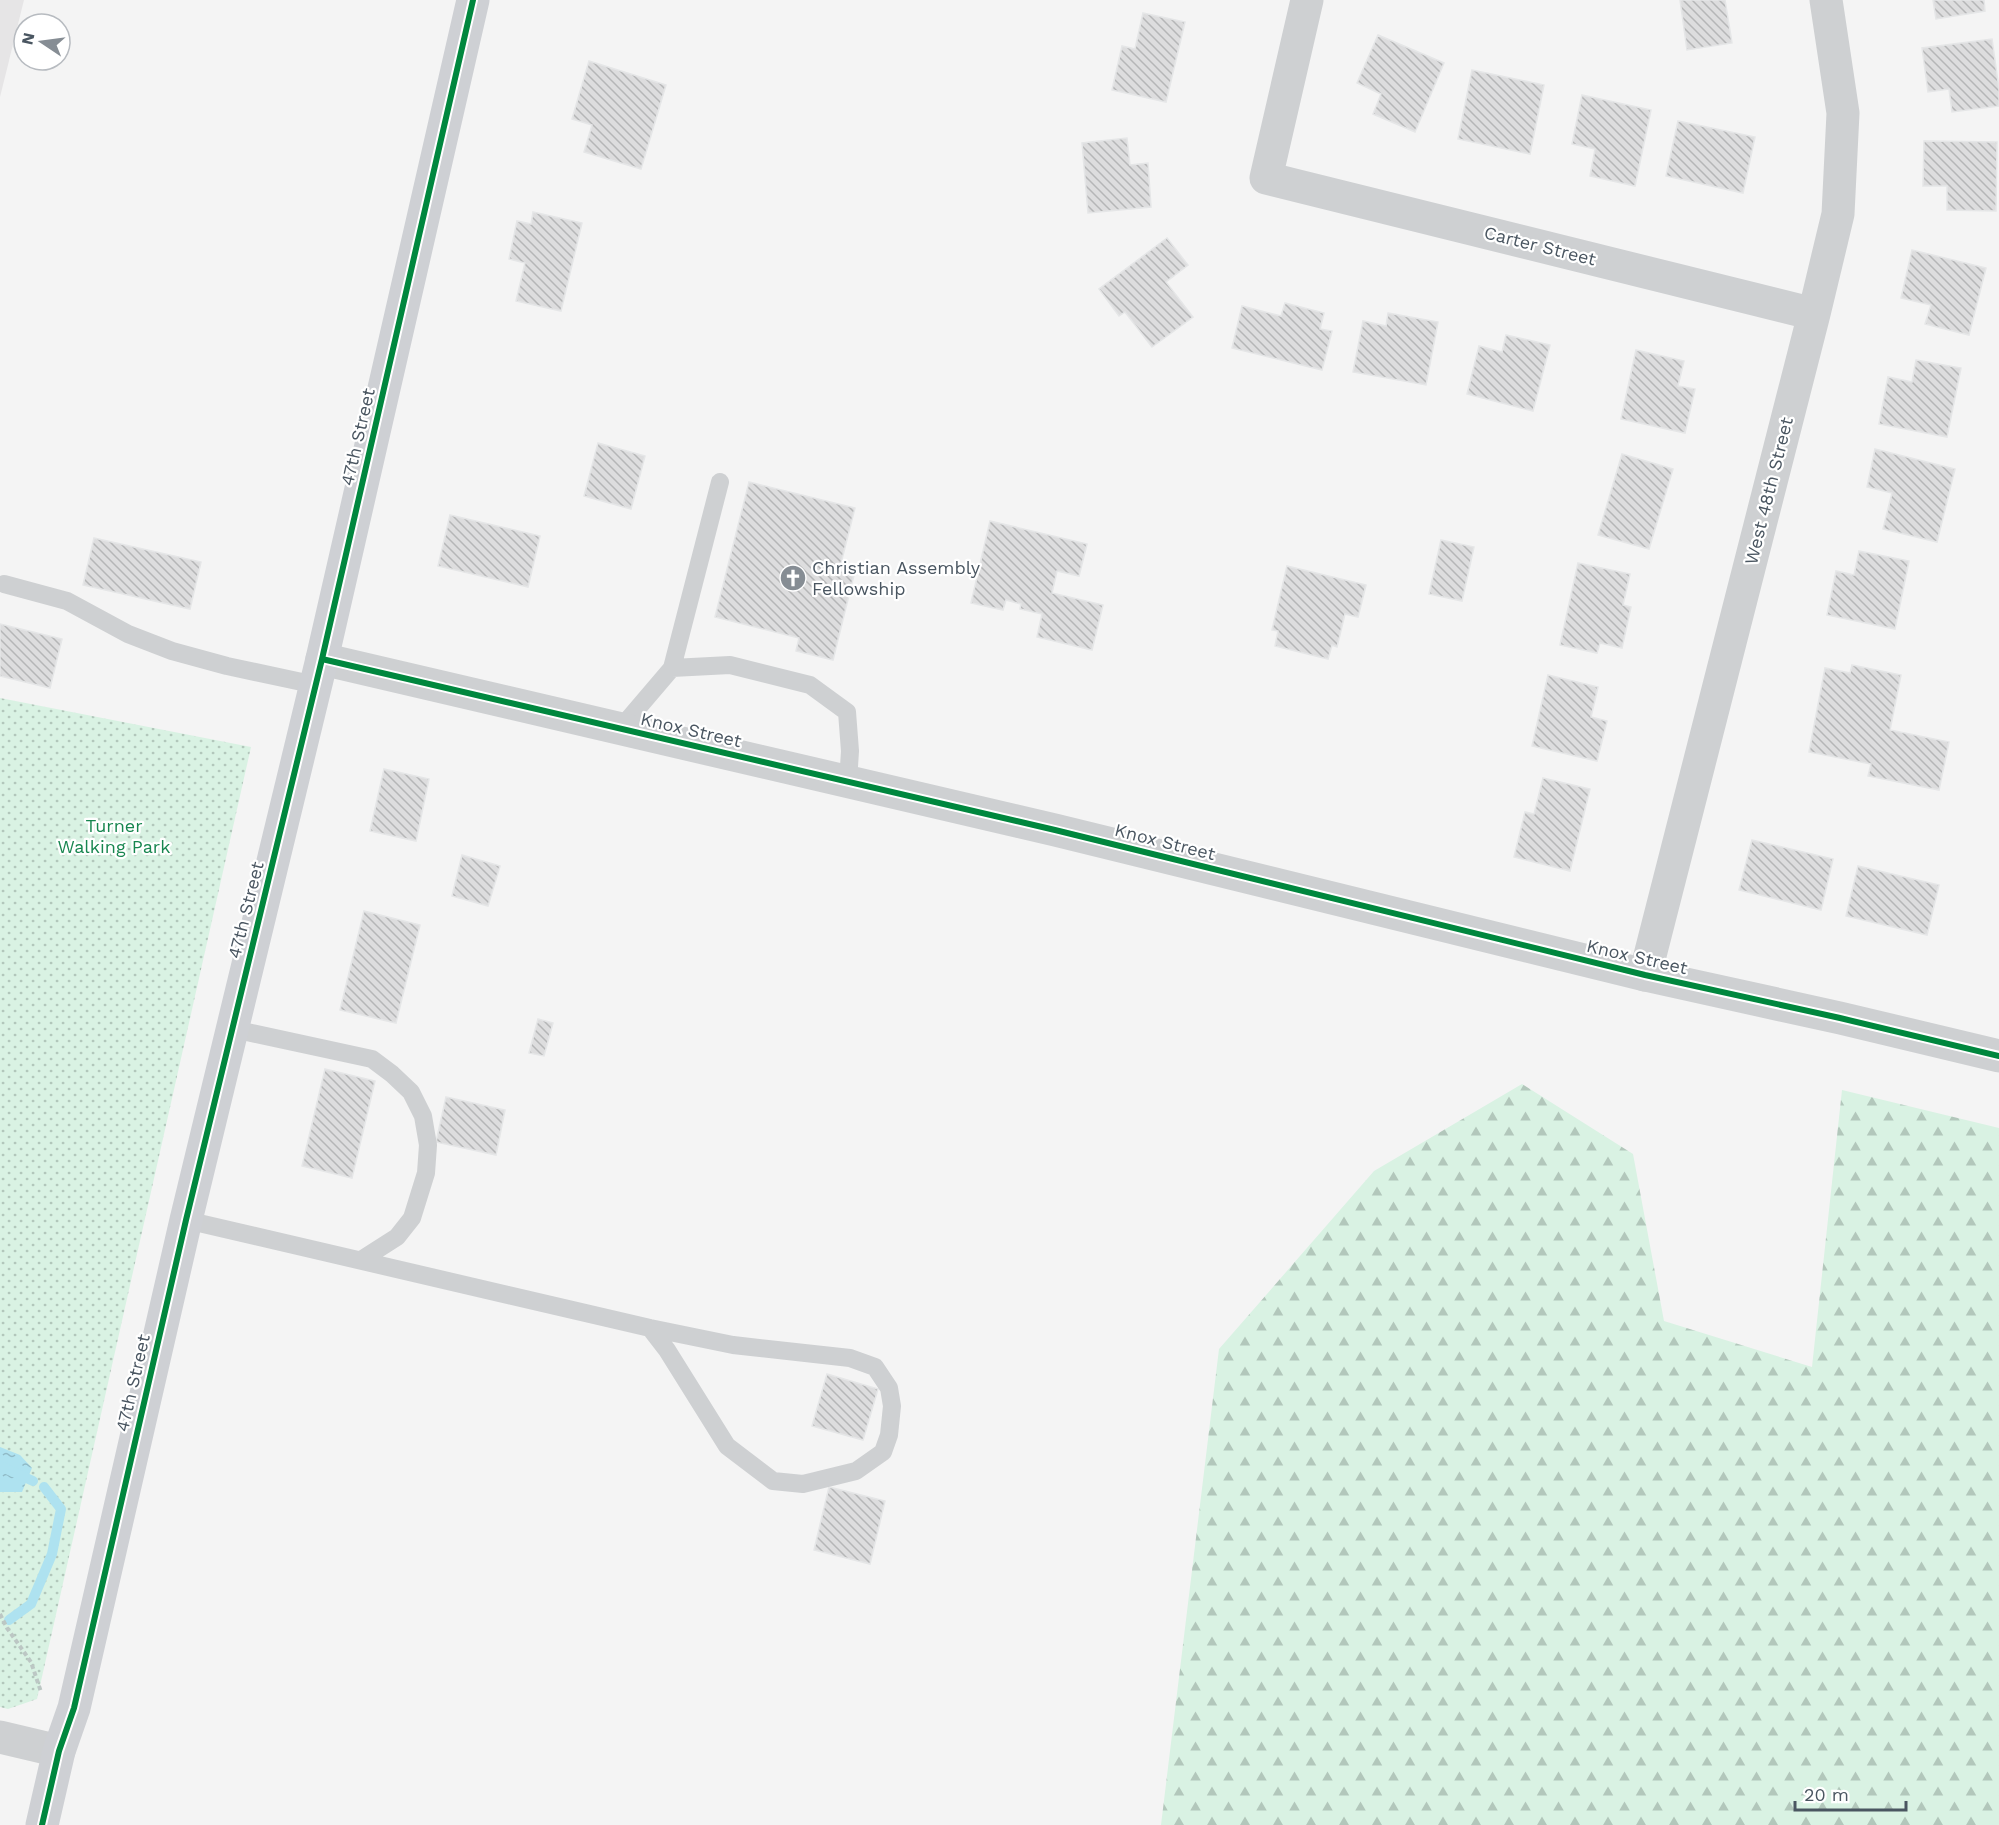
<svg xmlns="http://www.w3.org/2000/svg" width="1999" height="1825" font-family="'Work Sans',sans-serif">
  <style>
    .education { fill: #e6e5e6 }
    .forest { fill: url(#forest-firs) }
    .park { fill: url(#park-dots) }
    .water { fill: url(#water-ripples) }
    .lines { fill: none; stroke-linecap: round; stroke-linejoin: round }
    .stream { stroke: #aee2f0; stroke-width: 10 }
    .building { fill: url(#building-back-hatch); stroke: #e5e6e7; stroke-width: 1.5 }
    .path { stroke: #bcc7c4; stroke-width: 4; stroke-dasharray: 4.5 3; stroke-linecap: butt }
    .service { stroke: #ced0d2; stroke-width: 18 }
    .minor { stroke: #ced0d2; stroke-width: 33 }
    .tertiary { stroke: #ced0d2; stroke-width: 33 }
    .secondary { stroke: #ced0d4; stroke-width: 33 }
    .cycleway-casing { stroke: #fff; stroke-width: 10 }
    .cycleway { stroke: #00873e; stroke-width: 6 }
    .labels { text-anchor: middle; stroke-width: 4.5; stroke-linejoin: round; paint-order: stroke }
    .street-label { font-size: 18px; fill: #4a5661; stroke: #fff }
    .poi-label { font-size: 18px; fill: #4a5661; stroke: #fff; text-anchor: start }
    .park-label { font-size: 18px; fill: #17864f; stroke: #fff }
  </style>
  <defs>
    <pattern id="forest-firs" width="22" height="20" patternUnits="userSpaceOnUse" patternTransform="scale(1.5)"><rect width="22" height="20" fill="#d9f2e3"/><path d="M5 1l3.5 6h-7zM16 11l3.5 6h-7z" fill="#b2c7bb"/></pattern>
    <pattern id="park-dots" width="8" height="8" patternUnits="userSpaceOnUse" patternTransform="scale(1.5)"><rect width="8" height="8" fill="#d9f2e3"/><path d="M2 2h.1M6 6h.1" fill="none" stroke="#b2c7bb" stroke-width="1.8" stroke-linecap="round"/></pattern>
    <pattern id="water-ripples" width="26" height="14" patternUnits="userSpaceOnUse" patternTransform="scale(1.5)"><rect width="26" height="14" fill="#aee2f0"/><path d="M2 4q2-2 4 0t4 0M15 11q2-2 4 0t4 0" fill="none" stroke="#90bac6"/></pattern>
    <pattern id="building-back-hatch" width="6" height="6" patternUnits="userSpaceOnUse" patternTransform="scale(1.5)"><rect width="6" height="6" fill="#ddddde"/><path d="M-1 5l2 2M0 0l6 6M5-1l2 2" fill="none" stroke="#b5b6b7"/></pattern>
  </defs>
  <rect width="100%" height="100%" fill="#f4f4f4"/>
  <!-- education -->
  <path class="education" d="M0,0H24L0,97Z"/>
  <!-- forest -->
  <path class="forest" d="M1522,1084L1633,1154L1664,1321L1812,1367L1842,1090L1999,1128V1825H1161L1219,1349L1374,1171Z"/>
  <!-- park -->
  <path class="park" d="M0,698L251,747L37,1699L8,1709L0,1707Z"/>
  <!-- water -->
  <path class="water" d="M0,1447L20,1455L32,1468L22,1492H0Z"/>
  <g class="lines">
    <!-- stream -->
    <path class="stream" d="M0,1466L33,1481
      M9,1620L31,1604L52,1554L61,1509L44,1487"/>
  </g>
  <!-- building -->
  <path class="building" d="M1680,0H1725L1732,43L1687,50Z
    M1933,0H1984L1985,11L1936,19Z
    M1143,13L1185,22L1166,102L1112,90L1122,46L1135,49Z
    M1378,35L1444,63L1415,132L1373,114L1381,94L1357,83Z
    M1992,39L1999,89V106L1952,112L1949,89L1928,92L1922,48Z
    M589,61L666,85L641,169L584,152L592,125L572,119Z
    M1472,70L1544,85L1530,154L1458,139Z
    M1582,95L1651,110L1635,186L1590,176L1595,149L1572,144Z
    M1678,121L1755,137L1743,193L1666,176Z
    M1127,138L1130,165L1148,163L1151,207L1088,213L1082,143Z
    M1924,141L1997,142L1996,211L1947,210V186H1923Z
    M533,212L582,223L561,311L516,301L525,263L509,259L517,221L531,224Z
    M1167,238L1188,265L1166,282L1193,317L1152,347L1125,312L1119,316L1099,289Z
    M1912,250L1986,268L1969,335L1925,324L1931,305L1901,298Z
    M1285,303L1324,313L1320,329L1332,331L1322,370L1232,348L1242,306L1281,316Z
    M1388,313L1438,322L1426,385L1353,372L1363,321L1386,326Z
    M1506,335L1550,345L1533,411L1467,394L1479,346L1502,352Z
    M1636,350L1684,361L1678,386L1695,389L1685,433L1621,419Z
    M1916,360L1961,368L1947,437L1879,424L1888,377L1912,382Z
    M598,443L645,456L631,509L584,496Z
    M1875,449L1955,469L1937,542L1883,529L1892,493L1867,487Z
    M1622,454L1673,469L1649,549L1598,535Z
    M749,482L855,508L839,571L854,575L833,660L796,651L799,638L715,617Z
    M450,515L540,536L528,587L438,566Z
    M990,521L1087,544L1079,576L1057,571L1052,593L1103,605L1092,650L1037,637L1042,614L1020,609L1021,604L1006,600L1003,610L971,603Z
    M94,538L201,562L190,609L83,585Z
    M1441,540L1474,547L1462,601L1429,594Z
    M1859,551L1909,561L1895,629L1827,615L1836,571L1854,575Z
    M1578,563L1630,574L1623,605L1631,607L1622,648L1600,643L1597,653L1560,645Z
    M1287,566L1366,585L1358,617L1345,614L1337,647L1332,645L1328,659L1275,646L1278,631L1272,630Z
    M0,624L62,639L50,688L0,676Z
    M1852,665L1901,675L1890,730L1949,742L1939,790L1868,776L1871,764L1809,752L1825,668L1850,673Z
    M1548,675L1598,687L1591,717L1607,721L1597,761L1532,746Z
    M384,769L429,779L416,841L370,831Z
    M1543,778L1590,789L1570,871L1514,857L1525,812L1534,814Z
    M1752,840L1833,859L1821,910L1739,890Z
    M462,855L500,866L488,906L452,896Z
    M1858,866L1939,885L1927,935L1846,916Z
    M364,911L420,925L396,1023L340,1010Z
    M538,1019L553,1023L544,1056L529,1053Z
    M325,1069L375,1081L352,1178L302,1166Z
    M446,1097L505,1110L496,1155L436,1142Z
    M827,1374L878,1389L863,1440L812,1426Z
    M829,1487L885,1501L870,1564L814,1550Z"/>
  <g class="lines">
    <!-- path -->
    <path class="path" d="M0,1614L7,1628L31,1662L41,1692"/>
    <!-- service -->
    <path class="service" d="M4,584L67,601L128,634L172,651L227,666L316,685
      M672,668L720,482
      M620,729L672,668L730,665L810,685L847,712L850,751L848,782
      M233,1029L372,1059L392,1074L411,1092L423,1116L428,1145L426,1173L412,1218L397,1237L361,1260
      M186,1220L650,1328L733,1345L850,1358L875,1367L889,1388L892,1406L889,1435L883,1452L856,1471L803,1484L773,1481L727,1446L667,1350L650,1328"/>
    <!-- minor -->
    <path class="minor" d="M1307,0L1266,178L1814,314
      M1645,975L1814,314L1838,214L1843,113L1826,0
      M0,1737L59,1751"/>
    <!-- tertiary -->
    <path class="tertiary" d="M322,659L1055,830L1645,975L1840,1018L1999,1056"/>
    <!-- secondary -->
    <path class="secondary" d="M42,1825L59,1751L74,1708L186,1220L322,659L473,0"/>
    <defs>
      <path id="cycleway" d="M322,659L1055,830L1645,975L1840,1018L1999,1056
        M42,1825L59,1751L74,1708L186,1220L322,659L473,0"/>
    </defs>
    <!-- cycleway casing -->
    <use href="#cycleway" class="cycleway-casing"/>
    <!-- cycleway -->
    <use href="#cycleway" class="cycleway"/>
  </g>
  <!-- icons -->
  <defs>
    <symbol id="church-disc" viewBox="-11 -11 22 22"><circle r="9.5" fill="#868d94" stroke="#fff"/><path d="M-1.2-6h2.4v3.5h3.3v2.4h-3.3V6h-2.4V-.1h-3.3v-2.4h3.3Z" fill="#fff"/></symbol>
  </defs>
  <g fill-rule="evenodd">
    <use href="#church-disc" x="778" y="563" width="30" height="30"/>
  </g>
  <g class="labels">
    <!-- street labels -->
    <g class="street-label">
      <text transform="translate(1540 246) rotate(14)" y="6">Carter Street</text>
      <text transform="translate(358 437) rotate(-77)" y="6">47th Street</text>
      <text transform="translate(1769 491) rotate(-76)" y="6">West 48th Street</text>
      <text transform="translate(691 730) rotate(13)" y="6">Knox Street</text>
      <text transform="translate(1165 842) rotate(14)" y="6">Knox Street</text>
      <text transform="translate(246 910) rotate(-76)" y="6">47th Street</text>
      <text transform="translate(1637 957) rotate(13)" y="6">Knox Street</text>
      <text transform="translate(133 1383) rotate(-77)" y="6">47th Street</text>
    </g>
    <!-- poi labels -->
    <g class="poi-label">
      <text x="812" y="574">Christian Assembly<tspan x="812" dy="21">Fellowship</tspan></text>
    </g>
    <!-- park labels -->
    <g class="park-label">
      <text x="114" y="832">Turner<tspan x="114" dy="21">Walking Park</tspan></text>
    </g>
  </g>
  <!-- north arrow -->
  <g transform="translate(42 42) rotate(283)"><circle r="28" fill="#ffffff" stroke="#b7bbc0" stroke-width="1.5"/>
  <path d="M0-4.5L10 22L0 15L-10 22Z" fill="#868d94"/>
  <text y="-9" font-size="16" font-weight="bold" text-anchor="middle" fill="#4a5661">N</text>
  </g>
  <!-- scale -->
  <path d="M1795 1801v9h111v-9" fill="none" stroke="#4a5661" stroke-width="3"/>
  <text x="1804" y="1801" font-size="18" fill="#4a5661" stroke="#ffffff" stroke-width="4.5" paint-order="stroke">20 m</text>
</svg>
